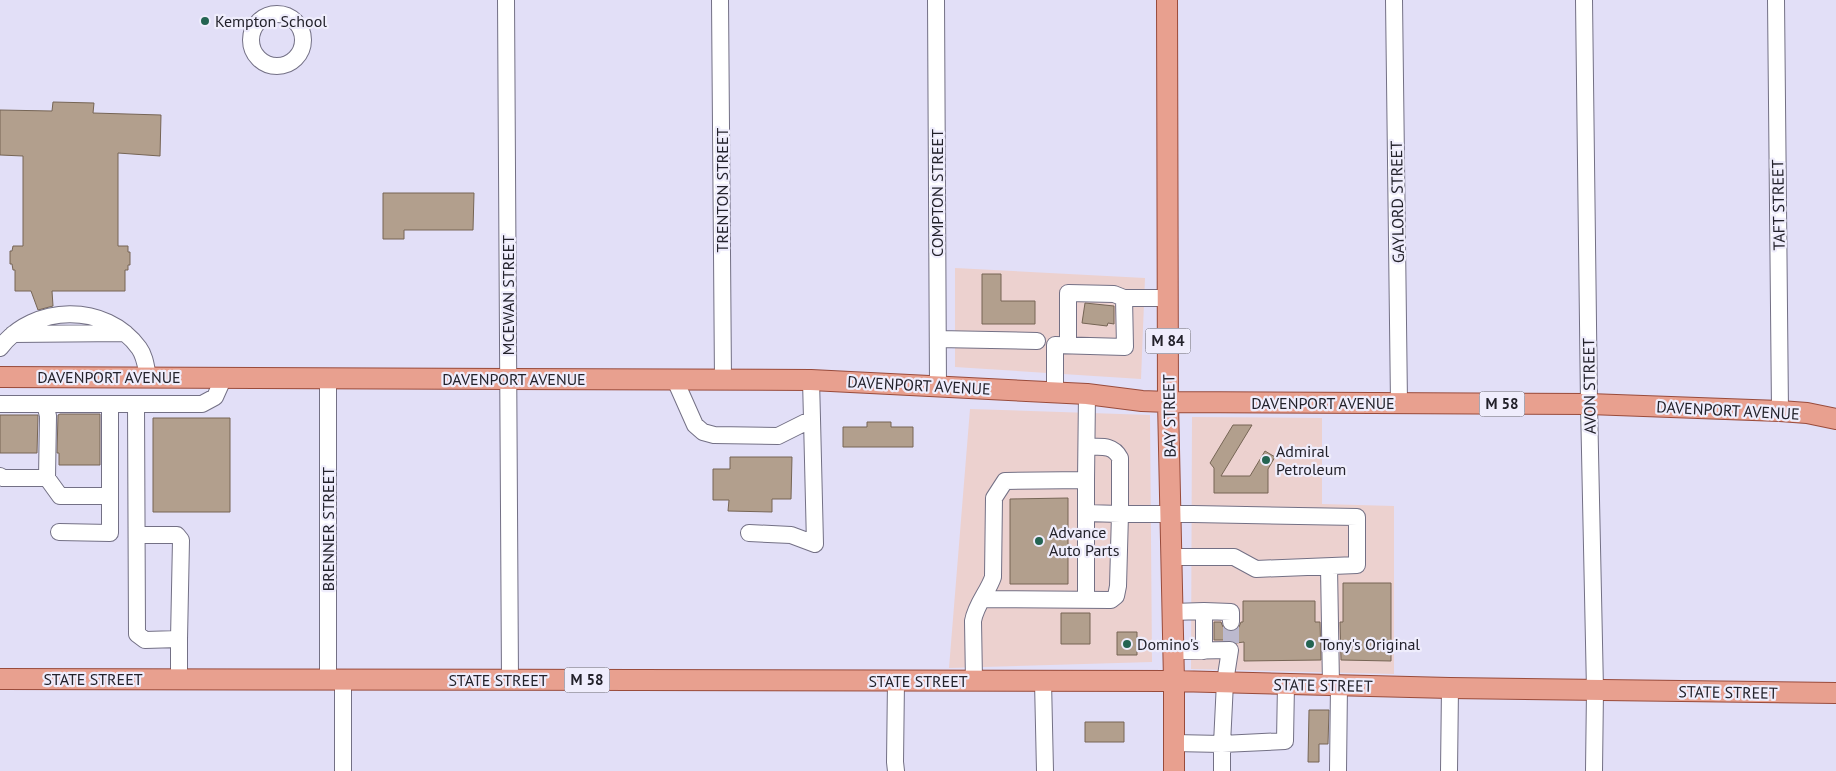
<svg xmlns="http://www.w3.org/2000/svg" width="1836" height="771" font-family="'PT Sans',sans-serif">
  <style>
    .commercial { fill: #ecd1cf }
    .building { fill: #b29f8d; stroke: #766555 }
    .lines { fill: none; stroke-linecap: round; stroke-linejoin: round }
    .minor-tunnel { stroke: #bcb9ce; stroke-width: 16; stroke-dasharray: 16 8; stroke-linecap: butt }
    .minor-casing { stroke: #737085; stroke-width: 18 }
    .major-casing { stroke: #994b3b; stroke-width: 22 }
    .minor { stroke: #fff; stroke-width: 16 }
    .major { stroke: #e8a08f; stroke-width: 20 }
    .poi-dot { fill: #246452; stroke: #efedfc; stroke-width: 2 }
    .labels { text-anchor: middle; stroke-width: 4.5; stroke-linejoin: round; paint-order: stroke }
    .shield { fill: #efedfc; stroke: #605f6a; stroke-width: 1 }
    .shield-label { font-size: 15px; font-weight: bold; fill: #23222b }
    .poi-label { font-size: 16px; fill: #23222b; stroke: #efedfc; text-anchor: start }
    .street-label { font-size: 16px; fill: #23222b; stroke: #efedfc }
  </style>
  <rect width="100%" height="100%" fill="#e2dff7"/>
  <!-- commercial -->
  <path class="commercial" d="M955,268L1145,278L1141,379L955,367Z
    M970,409L1150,415L1152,662L949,668Z
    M1192,417L1322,418V504L1394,506V674L1191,669Z"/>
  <!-- building -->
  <path class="building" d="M53,102L94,103L93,113L161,115L160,156L118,153V246H128V252H130V265H128V270H125V291H52L53,306L38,310L31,291H15V270H13L12,264H10V251H12L13,246H23V156L0,155V110L52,111Z
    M383,193H474L473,230H404V239H383Z
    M982,274H1001V301H1035V324H982Z
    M1085,303L1114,306V324L1108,323L1107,326L1082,323Z
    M60,414H100V465H59V453H57L58,415Z
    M0,415H38L37,453H0Z
    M153,418H230V512H153Z
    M867,422H891V427H913V447H843V427H867Z
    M1233,425H1252L1221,476H1250L1265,451L1275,457L1268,469V493H1214V468L1210,463Z
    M730,457H792L791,499H772V512L728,511L729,500H713V469H730Z
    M1068,498V584H1010V499Z
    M1343,583H1391V661L1341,660L1340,622H1343Z
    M1243,601H1315V622H1320L1321,660L1244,661V642L1236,643L1230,640H1214V622H1221L1223,627L1231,632L1236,631L1239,627L1241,622H1243Z
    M1061,613H1090V644H1061Z
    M1117,632H1137V655H1117Z
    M1309,710H1329L1328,744H1319V762H1308Z
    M1085,722H1124V742H1085Z"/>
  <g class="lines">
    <!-- minor-tunnel -->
    <path class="minor-tunnel" d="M1231,643V622"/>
    <defs>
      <path id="minor" d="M506,0L510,680
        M720,0L723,380
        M936,0L938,386
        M1394,0L1399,403
        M1584,0L1589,404L1595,690L1594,771
        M1776,0L1780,411
        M251 40a26 26 0 1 1 52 0a26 26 0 1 1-52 0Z
        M13,334L125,333
        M938,339L1037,341
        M1068,345V293L1114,294L1124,298
        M0,348C33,304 106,302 139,348C145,356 146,367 148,377
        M328,378V680
        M675,380L695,425L703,432L714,435L778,436L812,419L811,380
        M1055,393V345L1125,347L1124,298H1168
        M0,404H202L215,397L224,377
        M45,404L48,416L47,478L60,496H110V404
        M136,404L137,634L145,640L179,639V679
        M0,476L3,478H47
        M1086,513L1120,514V458C1113,444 1100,447 1087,447
        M59,532L110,533V496
        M749,533L791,535L815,544L812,419
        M137,535H177L181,540L179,639
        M1329,567L1331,685
        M982,599L1111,600L1116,596L1118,586L1120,514H1193L1357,517V565L1256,569L1234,557H1170
        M1086,600V480
        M1204,611L1231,612V622
        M1172,612L1204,611V651
        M1173,651L1230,650L1225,682L1222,744L1174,743
        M343,680V771
        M974,681L973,621C976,604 988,592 993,577L994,498L1005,481L1086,480L1087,394
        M1043,681L1045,771
        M896,771L895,762L896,681
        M1222,771V744L1285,741L1286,684
        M1338,771L1339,685
        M1449,771L1450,688"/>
      <path id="major" d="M1167,0L1168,402L1174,681V771
        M0,377L811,380L1087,394L1142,401L1168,402L1589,404L1780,411L1807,413L1836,419
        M0,679L1174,681L1450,688L1836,693"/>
    </defs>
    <!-- minor casing -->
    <use href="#minor" class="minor-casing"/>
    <!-- major casing -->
    <use href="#major" class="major-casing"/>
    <!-- minor -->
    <use href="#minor" class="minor"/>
    <!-- major -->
    <use href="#major" class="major"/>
  </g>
  <!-- markers -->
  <g class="poi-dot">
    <circle cx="205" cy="21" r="5"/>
    <circle cx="1266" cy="460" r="5"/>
    <circle cx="1039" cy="541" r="5"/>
    <circle cx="1127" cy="644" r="5"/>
    <circle cx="1310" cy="644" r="5"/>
  </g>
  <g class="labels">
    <!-- shield labels -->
    <g class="shield">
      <rect x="1145.5" y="328.5" width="45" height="25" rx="4"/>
      <rect x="1479.5" y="391.5" width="45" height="25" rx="4"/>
      <rect x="564.5" y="667.5" width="45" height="25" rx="4"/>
    </g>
    <g class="shield-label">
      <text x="1168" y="346">M 84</text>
      <text x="1502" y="409">M 58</text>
      <text x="587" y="685">M 58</text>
    </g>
    <!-- poi labels -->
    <g class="poi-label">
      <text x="215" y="27">Kempton School</text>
      <text x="1276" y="457">Admiral<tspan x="1276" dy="18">Petroleum</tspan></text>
      <text x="1049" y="538">Advance<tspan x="1049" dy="18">Auto Parts</tspan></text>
      <text x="1137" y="650">Domino's</text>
      <text x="1320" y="650">Tony's Original</text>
    </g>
    <!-- street labels -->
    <g class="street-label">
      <text transform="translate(722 190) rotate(-90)" y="6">TRENTON STREET</text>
      <text transform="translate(937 193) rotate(-90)" y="6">COMPTON STREET</text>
      <text transform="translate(1397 202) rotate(-91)" y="6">GAYLORD STREET</text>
      <text transform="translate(1778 205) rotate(-91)" y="6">TAFT STREET</text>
      <text transform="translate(508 295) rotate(-90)" y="6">MCEWAN STREET</text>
      <text x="109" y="383">DAVENPORT AVENUE</text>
      <text x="514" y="385">DAVENPORT AVENUE</text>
      <text transform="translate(919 385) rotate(3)" y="6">DAVENPORT AVENUE</text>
      <text transform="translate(1589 386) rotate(-91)" y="6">AVON STREET</text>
      <text x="1323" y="409">DAVENPORT AVENUE</text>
      <text transform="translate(1728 410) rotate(3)" y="6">DAVENPORT AVENUE</text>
      <text transform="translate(1169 416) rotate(-91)" y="6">BAY STREET</text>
      <text transform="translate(328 529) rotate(-90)" y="6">BRENNER STREET</text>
      <text x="93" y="685">STATE STREET</text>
      <text x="498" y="686">STATE STREET</text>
      <text x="918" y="687">STATE STREET</text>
      <text transform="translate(1323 685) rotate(1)" y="6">STATE STREET</text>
      <text transform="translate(1728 692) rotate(1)" y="6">STATE STREET</text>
    </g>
  </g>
</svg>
